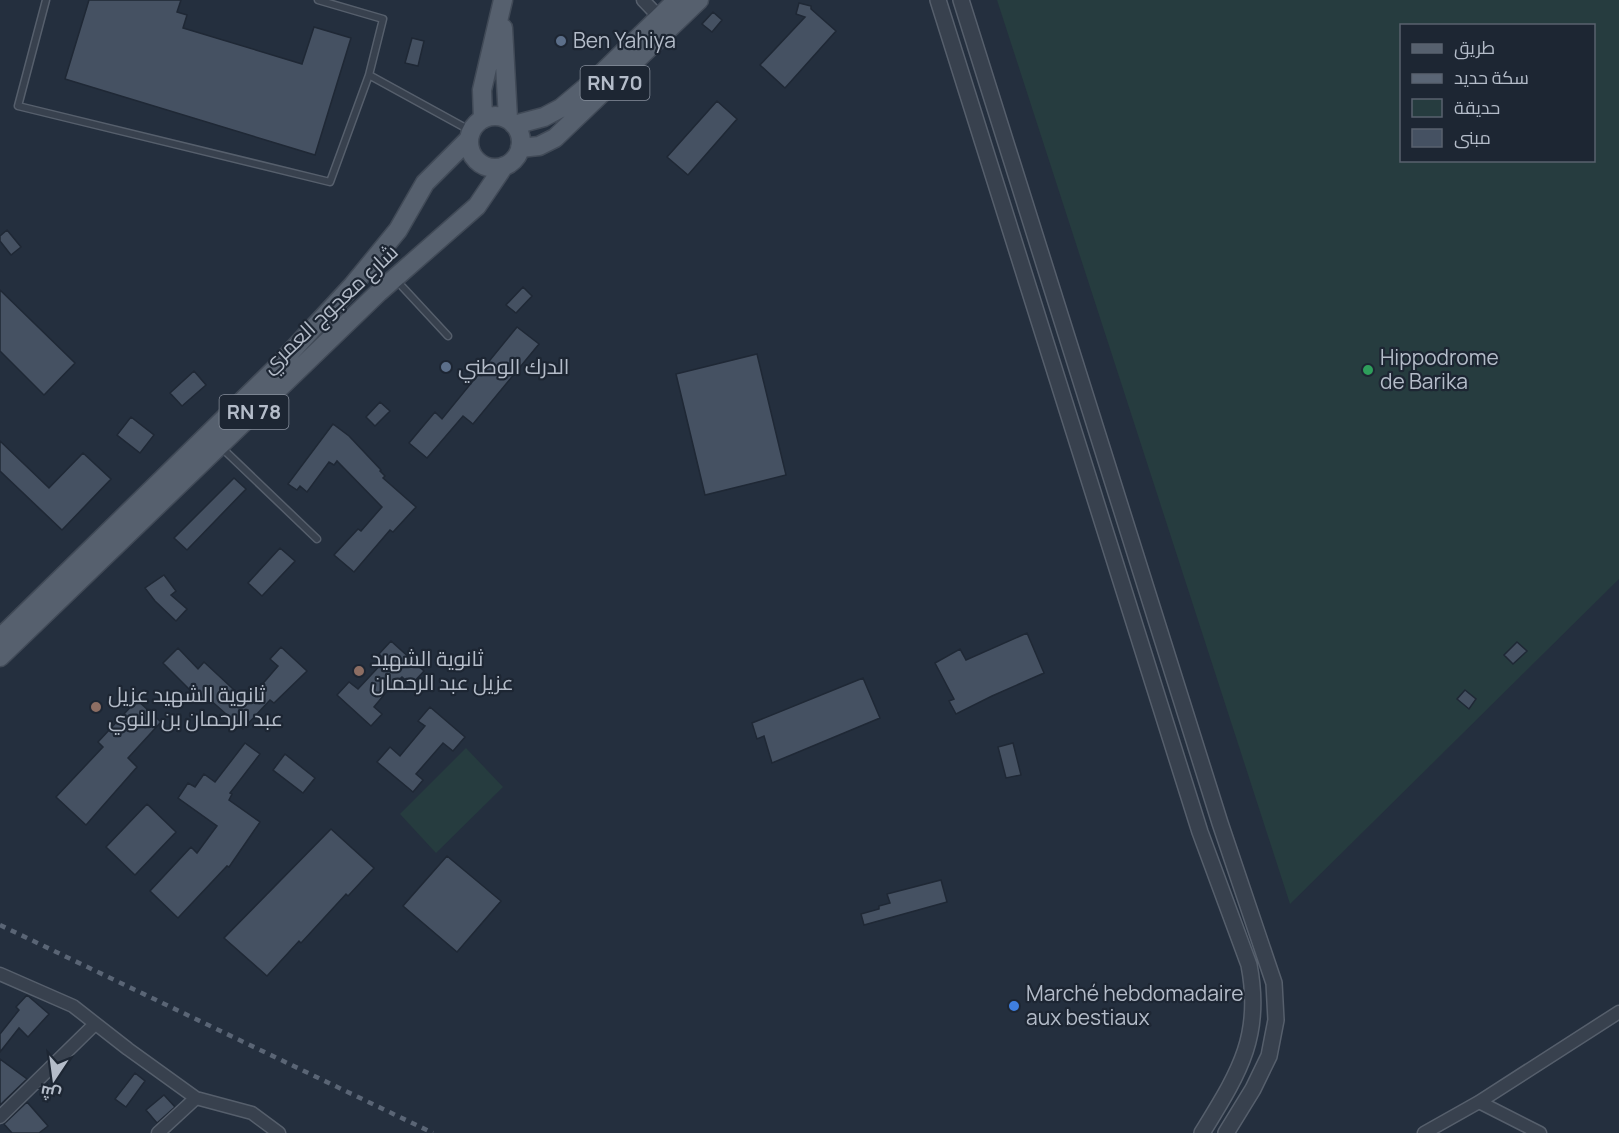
<svg xmlns="http://www.w3.org/2000/svg" width="1619" height="1133" font-family="Manrope,Cairo,sans-serif">
  <style>
    .green { fill: #263c3f; fill-rule: evenodd }
    .building { fill: #455162; stroke: #1f2835; stroke-width: 1.5 }
    .lines { fill: none; stroke-linecap: round; stroke-linejoin: round }
    .service-casing { stroke: #565f6c; stroke-width: 9 }
    .minor-casing { stroke: #565f6c; stroke-width: 15 }
    .tertiary-casing { stroke: #565f6c; stroke-width: 18 }
    .primary-casing { stroke: #414a57; stroke-width: 21 }
    .service { stroke: #38414e; stroke-width: 6 }
    .minor { stroke: #38414e; stroke-width: 12 }
    .tertiary { stroke: #38414e; stroke-width: 15 }
    .primary { stroke: #56606e; stroke-width: 18 }
    .rail { stroke: #5a6575; stroke-width: 4.5; stroke-dasharray: 6 6; stroke-linecap: butt }
    .service-dot { fill: #5c6f8a; stroke: #1d2633; stroke-width: 2 }
    .leisure-dot { fill: #2e9e5b; stroke: #1d2633; stroke-width: 2 }
    .education-dot { fill: #8d6e63; stroke: #1d2633; stroke-width: 2 }
    .shop-dot { fill: #3f7fe0; stroke: #1d2633; stroke-width: 2 }
    .labels { text-anchor: middle; stroke-width: 4.5; stroke-linejoin: round; paint-order: stroke }
    .shield { fill: #1d2633; stroke: #878f9c; stroke-width: 1.5 }
    .shield-label { font-size: 20px; font-weight: bold; fill: #b4bcc9 }
    .poi-label { font-size: 21px; fill: #b4bcc9; stroke: #1d2633; text-anchor: start }
    .street-label { font-size: 21px; fill: #b4bcc9; stroke: #1d2633 }
  </style>
  <rect width="100%" height="100%" fill="#242f3e"/>
  <!-- green -->
  <path class="green" d="M997,0H1619V579L1290,904ZM1402,26H1594V160H1402Z
    M466,748L503,787L436,853L400,814Z"/>
  <!-- building -->
  <path class="building" d="M89,0H181L177,12L187,15L183,28L302,64L314,27L351,38L315,155L65,79Z
    M799,3L811,6V9L836,31L785,88L760,65L805,17L796,14Z
    M713,12L722,20L712,32L702,24Z
    M412,38L424,41L418,66L405,63Z
    M717,101L737,119L688,175L667,157Z
    M7,230L21,247L11,255L0,241V236Z
    M523,287L532,296L516,313L506,305Z
    M0,290L75,363L44,395L0,351Z
    M517,327L539,344L473,424L463,416L427,458L409,443L435,412L442,419Z
    M757,354L786,475L705,495L676,374Z
    M194,371L206,385L182,406L170,393Z
    M380,402L390,411L375,426L366,417Z
    M131,417L154,435L140,453L117,435Z
    M333,424L349,436L381,470L380,471L385,476L383,478L416,507L393,532L390,530L354,572L334,555L358,529L361,531L382,507L337,461L334,465L329,462L307,492L300,486L297,490L288,484Z
    M0,441L49,488L83,453L111,479L62,530L0,471Z
    M234,478L246,489L187,550L174,538Z
    M280,548L295,561L262,596L248,583Z
    M164,575L176,591L171,595L187,609L176,621L155,601L145,588Z
    M1027,633L1044,673L992,696L956,714L949,701L954,699L935,663L960,649L966,660Z
    M391,641L424,671L411,685L402,677L388,690L374,707L382,714L371,726L337,695L349,682L358,689L385,660L379,654Z
    M1517,642L1527,651L1513,664L1504,655Z
    M281,647L307,671L274,703L270,700L243,729L208,698L203,703L163,663L178,648L198,669L204,662L247,702L278,666L270,659Z
    M863,678L880,718L772,763L764,736L757,739L752,723Z
    M1465,690L1476,699L1469,709L1457,699Z
    M137,700L161,722L128,758L137,767L86,825L56,797L103,747L98,742Z
    M430,707L465,737L453,751L443,743L416,774L423,780L413,792L377,762L390,747L400,756L425,726L418,721Z
    M245,743L260,754L230,793L232,794L229,800L260,822L229,867L227,866L178,918L150,891L191,847L197,853L217,826L178,798L188,783L195,787L204,774L215,782Z
    M1013,743L1021,775L1006,778L998,747Z
    M285,754L315,778L303,793L273,770Z
    M147,804L176,832L135,875L106,847Z
    M331,829L374,868L348,896L346,894L301,943L299,941L267,976L224,938Z
    M447,856L501,901L457,952L403,906Z
    M941,880L947,902L864,925L861,914L879,909V906L890,903L887,894Z
    M27,995L49,1014L28,1037L19,1028L0,1052V1034L19,1010L16,1007Z
    M0,1059L27,1079L0,1105Z
    M135,1073L145,1081L126,1107L115,1099Z
    M164,1095L175,1107L157,1123L146,1110Z
    M27,1102L48,1126L39,1133H12L4,1124Z"/>
  <g class="lines">
    <defs>
      <path id="service" d="M46,0L18,106L330,182L369,75L383,19L318,0
        M369,75L471,131
        M397,281L448,336
        M222,448L317,539"/>
      <path id="minor" d="M643,0L664,22
        M0,974L73,1006L128,1049L196,1098L252,1113L279,1133
        M1479,1102L1540,1133
        M0,1117L95,1024
        M158,1133L196,1098
        M1424,1133L1479,1102L1619,1012"/>
      <path id="tertiary" d="M938,0L1200,832L1249,965C1263,1037 1238,1074 1202,1133
        M961,0L1220,823L1274,983L1276,1020L1269,1056L1253,1089L1226,1133"/>
      <path id="primary" d="M503,28L508,119
        M469 142a26 26 0 1 1 52 0a26 26 0 1 1-52 0Z
        M483,119L482,90L503,0
        M514,125L544,117L561,108L597,78L677,0
        M520,148L539,146L555,138L699,0
        M0,638L277,367L353,285L398,230L425,183L469,139
        M0,657L379,292L477,206L504,166"/>
    </defs>
    <!-- service casing -->
    <use href="#service" class="service-casing"/>
    <!-- minor casing -->
    <use href="#minor" class="minor-casing"/>
    <!-- tertiary casing -->
    <use href="#tertiary" class="tertiary-casing"/>
    <!-- primary casing -->
    <use href="#primary" class="primary-casing"/>
    <!-- service -->
    <use href="#service" class="service"/>
    <!-- minor -->
    <use href="#minor" class="minor"/>
    <!-- tertiary -->
    <use href="#tertiary" class="tertiary"/>
    <!-- primary -->
    <use href="#primary" class="primary"/>
    <!-- rail -->
    <path class="rail" d="M0,925L433,1133"/>
  </g>
  <!-- markers -->
  <g class="service-dot">
    <circle cx="561" cy="41" r="6"/>
    <circle cx="446" cy="367" r="6"/>
  </g>
  <circle class="leisure-dot" cx="1368" cy="370" r="6"/>
  <g class="education-dot">
    <circle cx="359" cy="671" r="6"/>
    <circle cx="96" cy="707" r="6"/>
  </g>
  <circle class="shop-dot" cx="1014" cy="1006" r="6"/>
  <g class="labels">
    <!-- shield labels -->
    <g class="shield">
      <rect x="580.5" y="66" width="69" height="34" rx="4.5"/>
      <rect x="219.5" y="395" width="69" height="34" rx="4.5"/>
    </g>
    <g class="shield-label">
      <text x="615" y="90">RN 70</text>
      <text x="254" y="419">RN 78</text>
    </g>
    <!-- poi labels -->
    <g class="poi-label">
      <text x="573" y="48">Ben Yahiya</text>
      <text x="1380" y="365">Hippodrome<tspan x="1380" dy="24">de Barika</tspan></text>
      <text x="458" y="374">الدرك الوطني</text>
      <text x="371" y="666">ثانوية الشهيد<tspan x="371" dy="24">عزيل عبد الرحمان</tspan></text>
      <text x="108" y="702">ثانوية الشهيد عزيل<tspan x="108" dy="24">عبد الرحمان بن النوي</tspan></text>
      <text x="1026" y="1001">Marché hebdomadaire<tspan x="1026" dy="24">aux bestiaux</tspan></text>
    </g>
    <!-- street labels -->
    <g class="street-label">
      <text transform="translate(330 309) rotate(-43)" y="7">شارع معجوج العمري</text>
    </g>
  </g>
  <!-- legend -->
  <rect x="1400" y="24" width="195" height="138" fill="#1d2633" stroke="#59626f" stroke-width="1.5"/>
  <rect x="1412" y="44" width="30" height="9" fill="#56606e" stroke="#59626f" stroke-width="1.5"/>
  <text x="1454" y="54" font-size="18" fill="#b4bcc9">طريق</text>
  <rect x="1412" y="74" width="30" height="9" fill="#5a6575" stroke="#59626f" stroke-width="1.5"/>
  <text x="1454" y="84" font-size="18" fill="#b4bcc9">سكة حديد</text>
  <rect x="1412" y="99" width="30" height="18" fill="#263c3f" stroke="#59626f" stroke-width="1.5"/>
  <text x="1454" y="114" font-size="18" fill="#b4bcc9">حديقة</text>
  <rect x="1412" y="129" width="30" height="18" fill="#455162" stroke="#59626f" stroke-width="1.5"/>
  <text x="1454" y="144" font-size="18" fill="#b4bcc9">مبنى</text>
  <!-- north arrow -->
  <g transform="translate(54 1079) rotate(193)" stroke="#1d2633" stroke-width="4.5" paint-order="stroke">
  <path d="M0-4.5L10 22L0 15L-10 22Z" fill="#b4bcc9"/>
  <text y="-9" font-size="16" font-weight="bold" text-anchor="middle" fill="#b4bcc9">ش</text>
  </g>
</svg>
